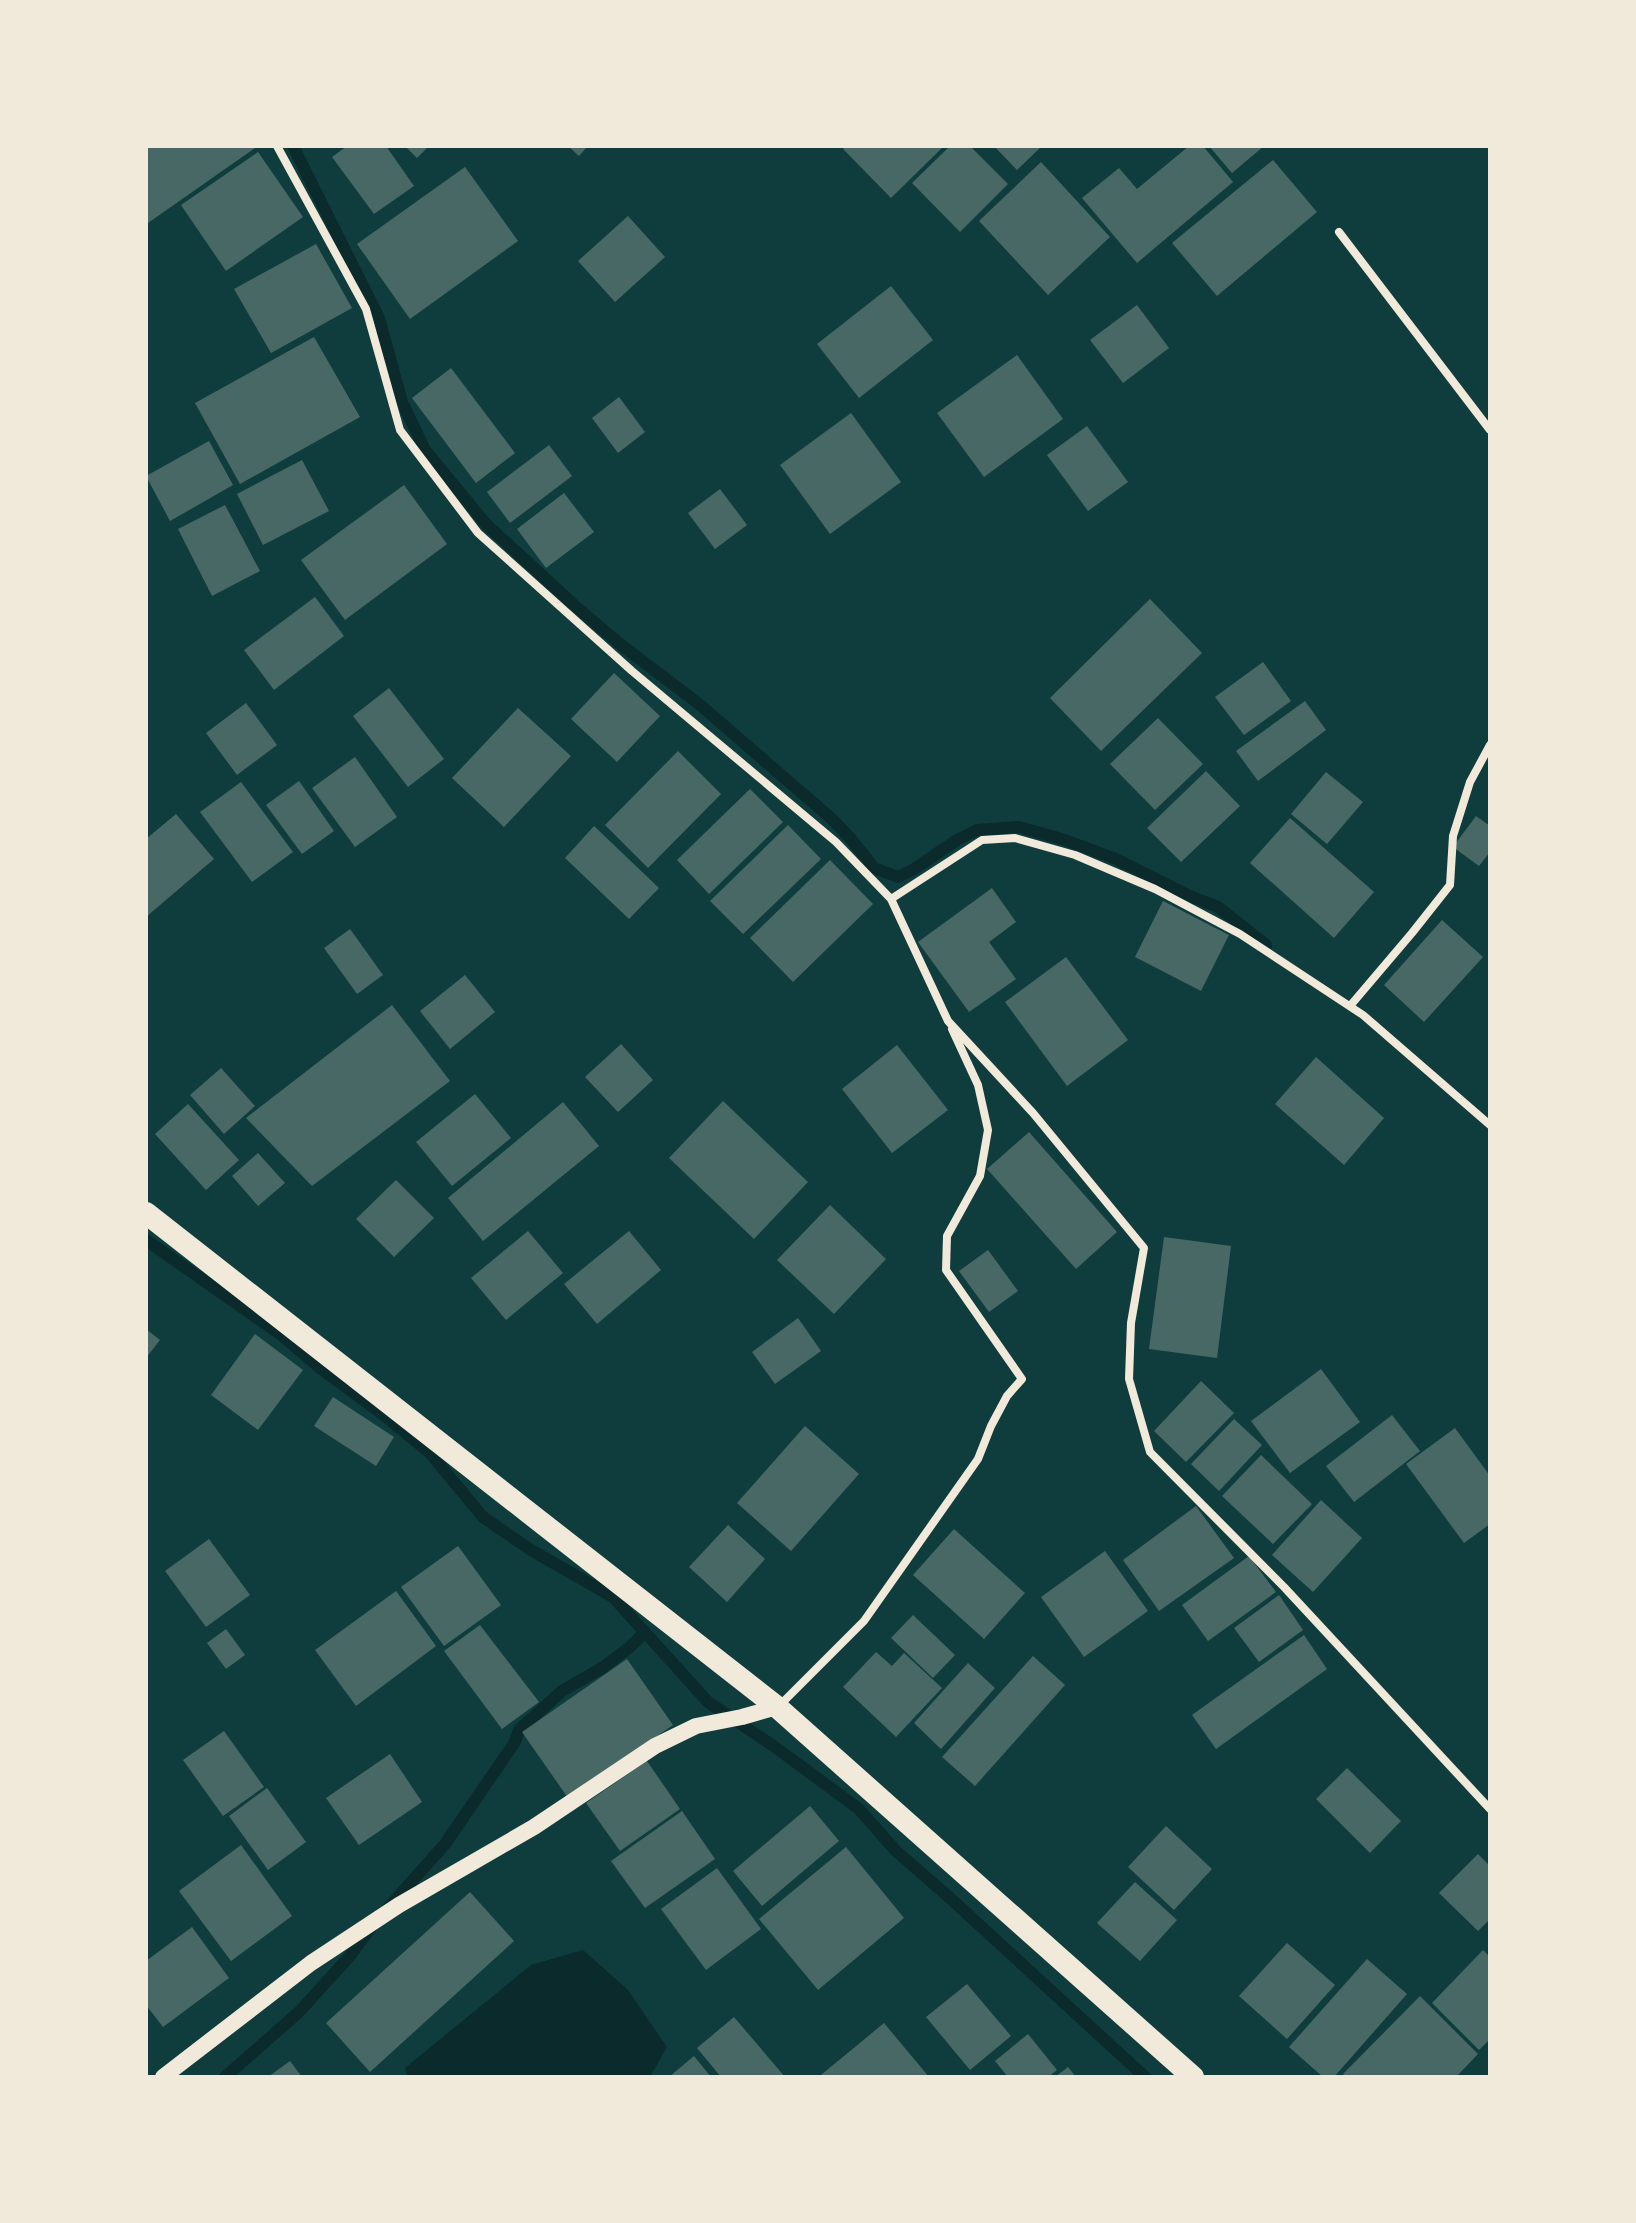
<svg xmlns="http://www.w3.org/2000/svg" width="1636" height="2223" font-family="Montserrat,sans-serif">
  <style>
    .water { fill: #0a2a2b }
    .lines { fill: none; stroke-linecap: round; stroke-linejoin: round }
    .stream { stroke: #0a2a2b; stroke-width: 12 }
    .building { fill: #486865 }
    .minor { stroke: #f1e9da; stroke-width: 8 }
    .secondary { stroke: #f1e9da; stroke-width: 16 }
    .trunk { stroke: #f1e9da; stroke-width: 22 }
  </style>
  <rect width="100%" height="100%" fill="#0f3d3e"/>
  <!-- water -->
  <path class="water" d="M583,1950L628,1990L667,2047L650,2077H407L405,2068L531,1965Z"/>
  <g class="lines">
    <!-- stream -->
    <path class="stream" d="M293,146L379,318L402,402L425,450L486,524L574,605L620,644L699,704L832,819L851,839L874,868L898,877L914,869L957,840L977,830L1019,827L1065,840L1116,859L1190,896L1218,907L1266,945
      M146,1240L280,1334L320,1368L389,1419L429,1452L483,1517L531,1550L613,1597L708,1702L775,1747L859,1809L896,1851L950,1898L1145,2077
      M388,1908L445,1844L515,1742L519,1730L562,1691L602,1668L630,1647L645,1632
      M225,2077L299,2012L349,1957L373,1925"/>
  </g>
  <!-- building -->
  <path class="building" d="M146,146H254L255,148L148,223L146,220Z
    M347,146H386L414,186L374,214L332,157Z
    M405,146H429L417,158Z
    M568,146H588L579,156Z
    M846,146H944L891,198L843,149Z
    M950,146H970L1008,184L960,232L912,183Z
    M994,146H1042L1017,170Z
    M1189,146H1203L1233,182L1137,263L1082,198L1119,168L1137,189Z
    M1209,146H1264L1232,173Z
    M258,152L303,217L226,271L181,205Z
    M1273,160L1317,212L1217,296L1172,243Z
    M1041,162L1110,237L1048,295L979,221Z
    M465,167L518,241L410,319L357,244Z
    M628,216L665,257L615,302L578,261Z
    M316,244L352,308L271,353L234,289Z
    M891,286L933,340L859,398L817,344Z
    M1137,305L1169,348L1123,383L1090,340Z
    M314,337L360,417L240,484L195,403Z
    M1017,355L1063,419L984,477L937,413Z
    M451,368L515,453L476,483L412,398Z
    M619,397L645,432L618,453L592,418Z
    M851,413L901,482L830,534L780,465Z
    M1087,426L1128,482L1088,511L1047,455Z
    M209,441L233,485L170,521L146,476Z
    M549,445L572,476L510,523L487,492Z
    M302,460L329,511L263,545L237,494Z
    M404,485L447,544L345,620L301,560Z
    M720,489L747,525L715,549L688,513Z
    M564,493L594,532L546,568L517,529Z
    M225,505L260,571L212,596L178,529Z
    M315,597L344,636L274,690L244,650Z
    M1150,599L1202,653L1101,751L1050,698Z
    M1263,662L1291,701L1244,735L1215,697Z
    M614,673L660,716L617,762L571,719Z
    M389,688L444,759L408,787L353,716Z
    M1305,701L1326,730L1258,781L1236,751Z
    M246,703L277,745L237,775L206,733Z
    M518,708L571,756L504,827L452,778Z
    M1158,718L1203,764L1155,810L1110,764Z
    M678,751L721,794L648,868L605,825Z
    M355,757L397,817L355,847L312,788Z
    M1206,771L1240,806L1181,862L1147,828Z
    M1326,772L1363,802L1327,844L1291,814Z
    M299,781L334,831L302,854L266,805Z
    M241,782L293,852L252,882L200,812Z
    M750,789L783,822L709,894L677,860Z
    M176,814L214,859L146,917V839Z
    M1476,816L1490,826V852L1479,866L1453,847Z
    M1290,818L1374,892L1334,938L1250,863Z
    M788,825L821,859L743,934L710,901Z
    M594,826L659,888L629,919L565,858Z
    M830,860L873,904L793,982L750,938Z
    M992,888L1016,922L989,942L1016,979L969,1012L918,942Z
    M1163,901L1229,935L1201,991L1135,957Z
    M1442,920L1483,957L1424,1022L1384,985Z
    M350,929L383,975L357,994L324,948Z
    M1066,957L1128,1040L1067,1086L1005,1002Z
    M465,975L495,1012L450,1049L420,1011Z
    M392,1005L450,1081L312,1186L246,1118Z
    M621,1044L653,1080L618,1112L585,1077Z
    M897,1045L948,1110L892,1153L842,1089Z
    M1316,1057L1384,1118L1344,1165L1275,1104Z
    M221,1068L255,1106L224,1134L190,1095Z
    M475,1094L511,1138L452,1186L416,1142Z
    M723,1101L808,1182L754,1239L669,1158Z
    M563,1102L599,1146L483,1241L448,1198Z
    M188,1104L239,1160L206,1190L155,1134Z
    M1029,1132L1117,1232L1076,1269L987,1169Z
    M258,1153L285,1183L258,1206L232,1176Z
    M396,1180L434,1218L394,1257L356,1219Z
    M830,1205L886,1259L834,1314L777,1260Z
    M528,1231L563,1273L506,1320L471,1278Z
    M629,1231L661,1270L597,1324L564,1284Z
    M1164,1237L1231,1246L1217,1358L1149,1349Z
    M988,1250L1018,1291L989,1312L959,1271Z
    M798,1318L821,1351L775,1384L752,1352Z
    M146,1329L160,1340L146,1358Z
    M255,1334L303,1370L258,1430L211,1395Z
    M1321,1369L1360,1422L1290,1473L1251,1421Z
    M1201,1381L1234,1413L1186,1462L1154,1431Z
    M333,1397L394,1437L376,1466L314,1426Z
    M1392,1415L1420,1451L1354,1502L1326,1466Z
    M1234,1419L1262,1445L1219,1491L1191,1464Z
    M805,1426L859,1474L791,1551L737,1503Z
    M1455,1428L1490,1476V1524L1464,1543L1406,1464Z
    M1261,1455L1312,1504L1273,1544L1222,1496Z
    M1321,1500L1362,1538L1313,1592L1272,1555Z
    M1196,1506L1234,1558L1159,1611L1123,1560Z
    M728,1525L765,1559L727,1602L689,1567Z
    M954,1529L1025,1593L984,1639L913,1575Z
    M209,1539L250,1595L206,1627L165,1571Z
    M458,1546L501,1605L444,1646L401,1587Z
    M1105,1551L1148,1611L1084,1657L1041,1597Z
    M1249,1556L1276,1592L1208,1641L1182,1605Z
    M396,1591L436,1646L356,1706L315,1650Z
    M1279,1595L1303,1630L1259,1662L1234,1628Z
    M913,1615L955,1655L933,1678L891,1638Z
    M480,1625L539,1702L502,1729L444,1651Z
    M226,1629L245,1655L226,1669L207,1643Z
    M1304,1635L1327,1669L1216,1749L1192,1715Z
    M876,1652L892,1666L904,1653L942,1688L896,1737L843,1687Z
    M1033,1656L1065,1685L975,1786L942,1757Z
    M627,1659L673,1725L568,1798L522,1732Z
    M968,1663L995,1688L941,1749L914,1723Z
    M224,1731L264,1787L223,1816L183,1760Z
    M390,1754L422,1802L359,1845L326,1798Z
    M647,1761L680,1809L620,1851L586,1803Z
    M1347,1768L1401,1821L1370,1853L1316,1799Z
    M267,1788L306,1842L268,1870L229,1816Z
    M810,1806L839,1841L762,1906L733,1871Z
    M682,1811L715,1859L645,1908L611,1861Z
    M1166,1826L1212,1869L1174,1910L1128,1867Z
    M241,1845L292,1916L231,1961L179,1891Z
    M846,1847L904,1918L818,1990L759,1919Z
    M1478,1854L1490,1866V1919L1478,1931L1439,1893Z
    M717,1868L761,1929L706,1970L661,1909Z
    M1135,1882L1177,1920L1140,1961L1097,1923Z
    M470,1892L514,1941L370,2072L326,2023Z
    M192,1927L229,1978L163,2027L146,2005V1961Z
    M1287,1943L1335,1985L1287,2039L1239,1996Z
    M1483,1950L1490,1957V2039L1479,2050L1432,2003Z
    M1367,1959L1407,1994L1334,2077H1323L1289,2047Z
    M967,1984L1011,2036L970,2070L926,2017Z
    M1420,1996L1478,2054L1456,2077H1346L1343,2074Z
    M734,2017L785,2077H721L697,2048Z
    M884,2023L929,2077H823L821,2075Z
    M1028,2034L1057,2070L1048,2077H1008L995,2061Z
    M694,2056L711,2077H669Z
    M290,2061L302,2077H268Z
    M1068,2067L1076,2077H1055Z"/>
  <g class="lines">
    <!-- minor -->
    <path class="minor" d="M277,146L366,309L400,430L478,533L632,671L836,842L891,899
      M1339,232L1490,430
      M1350,1006L1412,933L1450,885L1453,836L1470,782L1490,745
      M1490,1125L1363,1015L1240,934L1155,889L1075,855L1015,838L982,840L891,899L948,1021L1033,1113L1144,1248L1131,1323L1129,1379L1150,1452L1284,1587L1490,1809
      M778,1707L864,1621L978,1459L991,1426L1007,1396L1022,1379L946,1270L947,1236L980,1176L988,1130L978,1085L952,1029"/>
    <!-- secondary -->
    <path class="secondary" d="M163,2077L311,1963L399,1905L534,1827L655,1746L696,1726L742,1717L777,1707"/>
    <!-- trunk -->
    <path class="trunk" d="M146,1213L777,1707L1193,2077"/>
  </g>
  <!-- border -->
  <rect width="1636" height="2223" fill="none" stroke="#f1e9da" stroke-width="296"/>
</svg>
